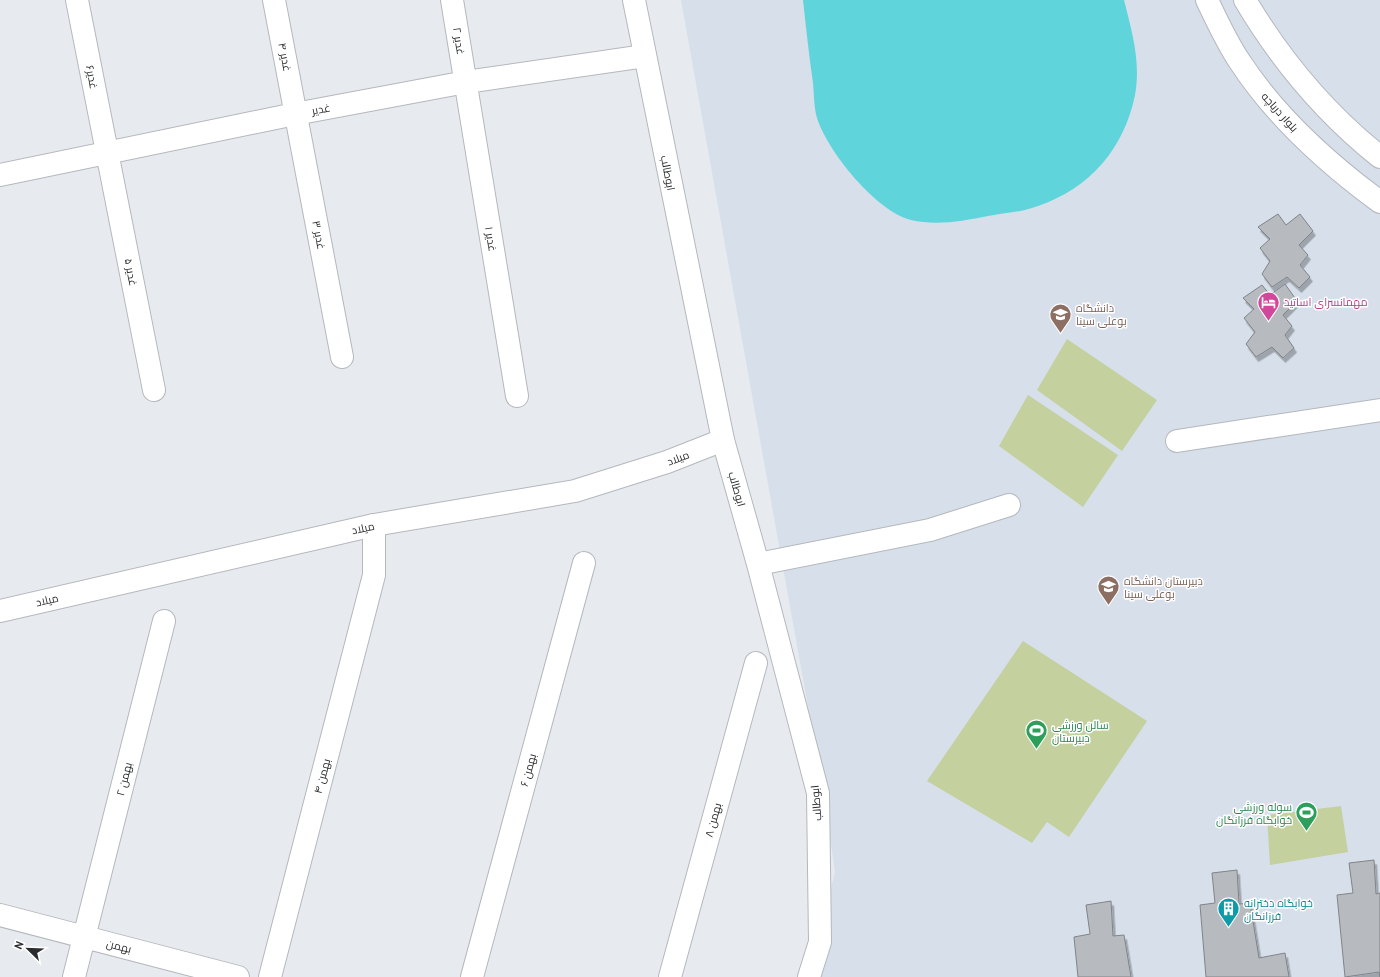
<svg xmlns="http://www.w3.org/2000/svg" width="1380" height="977" font-family="'PT Sans',Cairo,sans-serif">
  <style>
    .built { fill: #d6dfea }
    .green { fill: #c4d09e }
    .water { fill: #5fd4da }
    .building { fill: #b7bbc0; stroke: #808488; filter: url(#shadow) }
    .lines { fill: none; stroke-linecap: round; stroke-linejoin: round }
    .minor-casing { stroke: #b4b8bd; stroke-width: 24 }
    .tertiary-casing { stroke: #b4b8bd; stroke-width: 24 }
    .minor { stroke: #fff; stroke-width: 22 }
    .tertiary { stroke: #fff; stroke-width: 22 }
    .labels { text-anchor: middle; stroke-width: 3; stroke-linejoin: round; paint-order: stroke }
    .street-label { font-size: 11px; fill: #2b2c2e; stroke: #fff }
    .hotel-label { font-size: 11px; fill: #b23c85; stroke: #fff; text-anchor: start }
    .education-label { font-size: 11px; fill: #785e54; stroke: #fff; text-anchor: start }
    .leisure-label { font-size: 11px; fill: #27864d; stroke: #fff; text-anchor: start }
    .culture-label { font-size: 11px; fill: #0d838f; stroke: #fff; text-anchor: start }
  </style>
  <defs>
    <filter id="shadow"><feDropShadow dx="2.5" dy="4.5" stdDeviation="0" flood-color="#0004"/></filter>
  </defs>
  <rect width="100%" height="100%" fill="#e7ebef"/>
  <!-- built -->
  <path class="built" d="M681,0H1380V977H809L835,872L823,790Z"/>
  <!-- green -->
  <path class="green" d="M1067,339L1157,400L1122,451L1037,390Z
    M1028,395L1118,455L1083,507L999,446Z
    M1023,641L1147,721L1069,837L1047,822L1032,843L927,781Z
    M1341,806L1348,852L1270,865L1267,815Z"/>
  <!-- water -->
  <path class="water" d="M803,0H1124C1132,32 1141,62 1135,95C1124,149 1090,188 1038,206C1023,212 1004,213 988,216C963,221 936,226 911,220C876,211 828,152 817,118C814,108 814,94 813,83C809,55 806,28 803,0Z"/>
  <!-- building -->
  <path class="building" d="M1278,214L1286,225L1300,214L1313,231L1299,245L1308,255L1300,265L1310,277L1299,288L1287,277L1272,287L1262,274L1270,261L1260,248L1270,239L1258,227Z
    M1285,284L1297,301L1283,315L1292,326L1285,335L1294,348L1283,358L1272,347L1256,357L1246,344L1255,332L1244,318L1254,309L1243,298L1262,285L1270,295Z
    M1374,860L1376,894L1380,893V977L1379,972L1345,977L1337,895L1353,893L1349,863Z
    M1237,870L1239,904L1250,903L1259,958L1285,953L1289,977H1206L1200,905L1215,903L1212,873Z
    M1111,901L1113,936L1124,935L1131,977H1078L1074,937L1090,934L1086,905Z"/>
  <g class="lines">
    <defs>
      <path id="minor" d="M77,0L154,390
        M274,0L342,357
        M452,0L517,396
        M1207,0C1217,21 1227,43 1240,62C1276,117 1327,163 1380,202
        M1245,0C1280,59 1326,114 1380,157
        M0,175L295,114L466,82L645,56
        M723,440L758,564L818,793L820,942L809,977
        M1177,441L1380,410
        M758,564L930,530L1009,505
        M0,915L238,977
        M74,977L164,621
        M270,977L374,575V525
        M472,977L584,563
        M670,977L756,663"/>
      <path id="tertiary" d="M0,611L374,525L575,491L667,462L723,440L634,0"/>
    </defs>
    <!-- minor casing -->
    <use href="#minor" class="minor-casing"/>
    <!-- tertiary casing -->
    <use href="#tertiary" class="tertiary-casing"/>
    <!-- minor -->
    <use href="#minor" class="minor"/>
    <!-- tertiary -->
    <use href="#tertiary" class="tertiary"/>
  </g>
  <!-- icons -->
  <defs>
    <symbol id="hotel-pin" viewBox="-11 -11 22 30"><path d="M0 17L-7.5 6A9.5 9.5 0 1 1 7.5 6Z" fill="#d1479c" stroke="#fff"/><path d="M-6-4.5h1.5V1H6V5H4.5V3h-9V5H-6ZM-4 0a1.8 1.8 0 1 1 3.6 0ZM.5 0V-2.5h3Q6-2.5 6 0Z" fill="#fff"/></symbol>
    <symbol id="university-pin" viewBox="-11 -11 22 30"><path d="M0 17L-7.5 6A9.5 9.5 0 1 1 7.5 6Z" fill="#8d6e63" stroke="#fff"/><path d="M0-5L7-2L0 1L-7-2ZM-4 1L0 2.5L4 1V4Q0 6-4 4Z" fill="#fff"/></symbol>
    <symbol id="school-pin" viewBox="-11 -11 22 30"><path d="M0 17L-7.5 6A9.5 9.5 0 1 1 7.5 6Z" fill="#8d6e63" stroke="#fff"/><path d="M0-5L7-2L0 1L-7-2ZM-4 1L0 2.5L4 1V4Q0 6-4 4Z" fill="#fff"/></symbol>
    <symbol id="stadium-pin" viewBox="-11 -11 22 30"><path d="M0 17L-7.5 6A9.5 9.5 0 1 1 7.5 6Z" fill="#2e9e5b" stroke="#fff"/><path d="M0-5a6.5 5 0 1 0 0 10a6.5 5 0 1 0 0-10ZM-3.5-1.8h7v3.6h-7Z" fill="#fff"/></symbol>
    <symbol id="building-pin" viewBox="-11 -11 22 30"><path d="M0 17L-7.5 6A9.5 9.5 0 1 1 7.5 6Z" fill="#0f9aa8" stroke="#fff"/><path d="M-4-6H4V6H1V3H-1V6H-4ZM-2.5-4.3h1.7v1.8h-1.7ZM.8-4.3h1.7v1.8H.8ZM-2.5-1h1.7V.8h-1.7ZM.8-1h1.7V.8H.8Z" fill="#fff"/></symbol>
  </defs>
  <g fill-rule="evenodd">
    <use href="#hotel-pin" x="1256" y="290" width="25" height="34"/>
    <use href="#university-pin" x="1048" y="302" width="25" height="34"/>
    <use href="#school-pin" x="1096" y="574" width="25" height="34"/>
    <use href="#stadium-pin" x="1024" y="718" width="25" height="34"/>
    <use href="#stadium-pin" x="1294" y="800" width="25" height="34"/>
    <use href="#building-pin" x="1216" y="896" width="25" height="34"/>
  </g>
  <g class="labels">
    <!-- street labels -->
    <g class="street-label">
      <text transform="translate(459 41) rotate(81)" y="4">غدیر ۲</text>
      <text transform="translate(285 57) rotate(79)" y="4">غدیر ۴</text>
      <text transform="translate(92 77) rotate(79)" y="4">غدیر۶</text>
      <text transform="translate(321 109) rotate(-11)" y="4">غدیر</text>
      <text transform="translate(1280 112) rotate(48)" y="4">بلوار دریاچه</text>
      <text transform="translate(668 173) rotate(79)" y="4">ابوطالب</text>
      <text transform="translate(319 235) rotate(79)" y="4">غدیر ۳</text>
      <text transform="translate(491 239) rotate(81)" y="4">غدیر ۱</text>
      <text transform="translate(131 272) rotate(79)" y="4">غدیر ۵</text>
      <text transform="translate(678 458) rotate(-21)" y="4">میلاد</text>
      <text transform="translate(737 489) rotate(74)" y="4">ابوطالب</text>
      <text transform="translate(363 528) rotate(-12)" y="4">میلاد</text>
      <text transform="translate(47 600) rotate(-13)" y="4">میلاد</text>
      <text transform="translate(528 770) rotate(-75)" y="4">بهمن ۶</text>
      <text transform="translate(322 776) rotate(-75)" y="4">بهمن ۴</text>
      <text transform="translate(124 779) rotate(-76)" y="4">بهمن ۲</text>
      <text transform="translate(816 803) rotate(-95)" y="4">ابوطالب</text>
      <text transform="translate(713 820) rotate(-75)" y="4">بهمن ۸</text>
      <text transform="translate(119 946) rotate(14)" y="4">بهمن</text>
    </g>
    <!-- hotel labels -->
    <g class="hotel-label">
      <text x="1284" y="306">مهمانسرای اساتید</text>
    </g>
    <!-- education labels -->
    <g class="education-label">
      <text x="1076" y="312">دانشگاه<tspan x="1076" dy="13">بوعلی سینا</tspan></text>
      <text x="1124" y="585">دبیرستان دانشگاه<tspan x="1124" dy="13">بوعلی سینا</tspan></text>
    </g>
    <!-- leisure labels -->
    <g class="leisure-label">
      <text x="1052" y="729">سالن ورزشی<tspan x="1052" dy="13">دبیرستان</tspan></text>
      <text x="1292" y="811" text-anchor="end">سوله ورزشی<tspan x="1292" dy="13">خوابگاه فرزانگان</tspan></text>
    </g>
    <!-- culture labels -->
    <g class="culture-label">
      <text x="1244" y="907">خوابگاه دخترانه<tspan x="1244" dy="13">فرزانگان</tspan></text>
    </g>
  </g>
  <!-- north arrow -->
  <g transform="translate(28 949) rotate(293)" stroke="#ffffff" stroke-width="3" paint-order="stroke">
  <path d="M0-3L7 15L0 10L-7 15Z" fill="#2b2c2e"/>
  <text y="-6" font-size="11" font-weight="bold" text-anchor="middle" fill="#2b2c2e">N</text>
  </g>
</svg>
